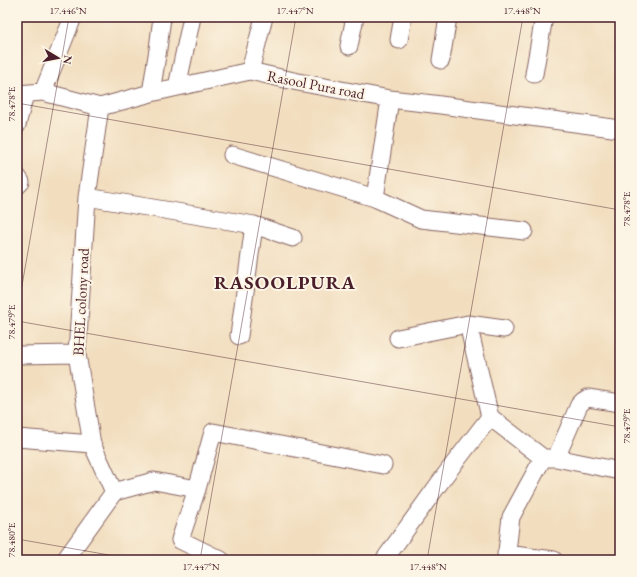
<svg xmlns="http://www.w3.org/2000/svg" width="637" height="577" font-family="'EB Garamond',serif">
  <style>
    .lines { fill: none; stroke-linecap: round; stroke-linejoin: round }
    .minor-casing { stroke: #85625f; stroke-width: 19 }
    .minor { stroke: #fff; stroke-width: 17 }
    .ticks { fill: none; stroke: #4a1f2b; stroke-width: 1; stroke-opacity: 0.45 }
    .labels { text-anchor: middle; stroke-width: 4; stroke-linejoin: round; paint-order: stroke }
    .street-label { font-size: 15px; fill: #4a1f2b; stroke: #fcf5e5 }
    .district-label { font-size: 19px; font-weight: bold; letter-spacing: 1px; fill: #4a1f2b; stroke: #fcf5e5 }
    .neatline { fill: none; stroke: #4a1f2b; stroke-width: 1.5 }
    .ticks-label { font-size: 10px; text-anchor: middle; fill: #4a1f2b }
  </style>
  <rect width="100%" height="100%" fill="#fcf5e5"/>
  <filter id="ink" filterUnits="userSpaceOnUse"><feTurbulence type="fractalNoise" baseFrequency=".025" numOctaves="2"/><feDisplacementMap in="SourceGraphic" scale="8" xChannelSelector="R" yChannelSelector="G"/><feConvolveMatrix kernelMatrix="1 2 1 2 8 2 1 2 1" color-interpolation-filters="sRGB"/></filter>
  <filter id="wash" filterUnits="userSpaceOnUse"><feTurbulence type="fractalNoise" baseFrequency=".012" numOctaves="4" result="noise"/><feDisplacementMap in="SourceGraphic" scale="16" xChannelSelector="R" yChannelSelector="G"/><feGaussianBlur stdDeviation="0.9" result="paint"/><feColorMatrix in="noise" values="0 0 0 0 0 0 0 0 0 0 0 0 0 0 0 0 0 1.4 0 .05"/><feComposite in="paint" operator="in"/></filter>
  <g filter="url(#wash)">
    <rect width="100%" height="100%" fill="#f2debf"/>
  </g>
  <g filter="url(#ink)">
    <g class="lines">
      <defs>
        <path id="minor" d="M399,40L403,17
          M349,46L355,17
          M441,60L448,17
          M250,71L264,17
          M534,74L544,17
          M177,87L192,17
          M43,92L73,17
          M151,93L158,49L162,17
          M17,94L43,92L100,107L151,93L250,71L298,82L390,99L433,104L620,129
          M390,99L375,198L421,219L524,231
          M17,125L25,94
          M232,155L375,198
          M17,176L21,182L17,186
          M87,197L254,225L293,238
          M468,324L504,329
          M239,336L254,225
          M398,338L468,324L490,417L543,458H556L620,471
          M17,355L77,354
          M17,438L92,444
          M556,458L579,405L583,401L588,398L620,403
          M114,492L154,481L197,489
          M506,554L554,560
          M65,560L114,492L92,444L77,354L87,197L100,107
          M221,560L180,540L197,489L213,432L383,465
          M384,560L446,474L490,417
          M506,560L511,517L543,458"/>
      </defs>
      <!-- minor casing -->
      <use href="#minor" class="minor-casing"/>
      <!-- minor -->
      <use href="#minor" class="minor"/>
    </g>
  </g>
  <!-- ticks -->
  <path class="ticks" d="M17,103L620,210M17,314L69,17M17,321L620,427M17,539L138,560M200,560L296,17M427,560L523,17"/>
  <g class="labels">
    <!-- street labels -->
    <g class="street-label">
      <text transform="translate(316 85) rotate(11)" y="5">Rasool Pura road</text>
      <text transform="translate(81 302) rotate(-87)" y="5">BHEL colony road</text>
    </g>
    <!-- district labels -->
    <g class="district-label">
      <text x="285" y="289">RASOOLPURA</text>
    </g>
  </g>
  <!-- margin -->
  <rect width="637" height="577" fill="none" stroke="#fcf5e5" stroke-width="44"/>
  <!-- north arrow -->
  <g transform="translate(58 58) rotate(100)" stroke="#fcf5e5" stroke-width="3" paint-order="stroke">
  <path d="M0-3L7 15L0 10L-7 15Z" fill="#4a1f2b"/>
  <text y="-6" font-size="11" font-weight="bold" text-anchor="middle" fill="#4a1f2b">N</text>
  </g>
  <rect x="22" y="22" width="593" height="533" class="neatline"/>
  <g class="ticks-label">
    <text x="68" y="14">17.446°N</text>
    <text x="295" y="14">17.447°N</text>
    <text x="522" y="14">17.448°N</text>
    <text transform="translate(11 104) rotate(-90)" y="4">78.478°E</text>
    <text transform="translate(626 209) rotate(-90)" y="4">78.478°E</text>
    <text transform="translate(11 322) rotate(-90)" y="4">78.479°E</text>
    <text transform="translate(626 426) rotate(-90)" y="4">78.479°E</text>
    <text transform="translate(11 540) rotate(-90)" y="4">78.480°E</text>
    <text x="201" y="570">17.447°N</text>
    <text x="428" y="570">17.448°N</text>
  </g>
</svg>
